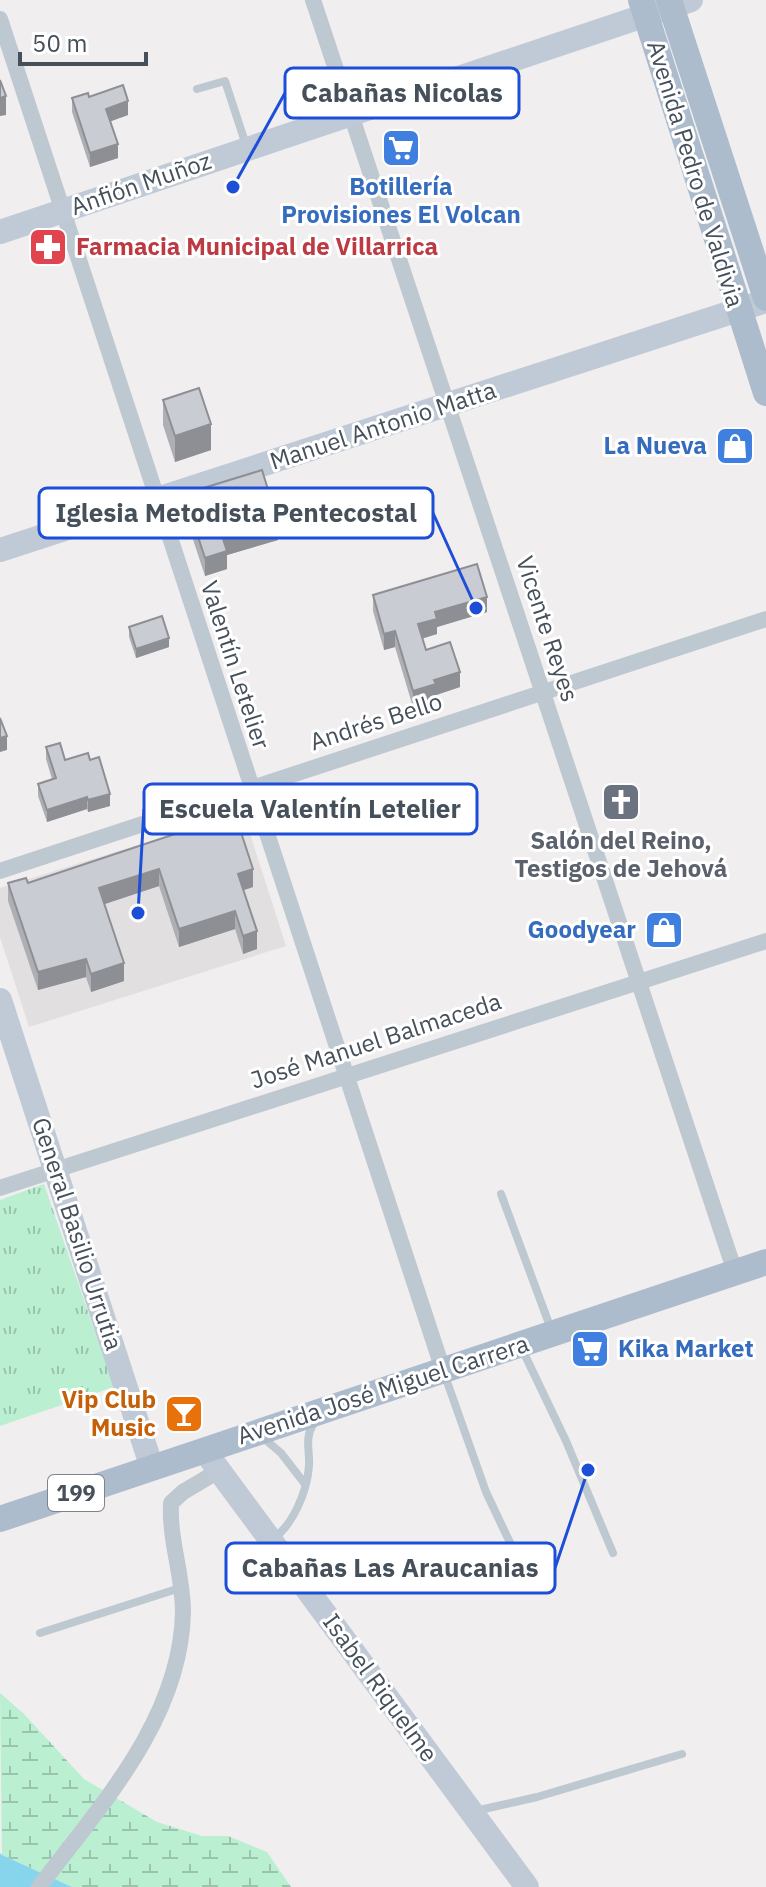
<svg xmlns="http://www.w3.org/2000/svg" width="766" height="1887" font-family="'IBM Plex Sans',sans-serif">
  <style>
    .education { fill: #e1dfe0 }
    .grass { fill: url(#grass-tufts) }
    .wetland { fill: url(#wetland-marsh) }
    .water { fill: #87d5ed }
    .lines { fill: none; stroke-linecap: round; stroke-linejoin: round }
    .lane { stroke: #bec8d0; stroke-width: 8 }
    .street { stroke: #bec8d0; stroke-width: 16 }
    .secondary { stroke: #c0cad7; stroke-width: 24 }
    .primary { stroke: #adbccd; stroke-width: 26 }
    .wall { fill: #aeafb5 }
    .shaded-wall { fill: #8d8f94 }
    .building { fill: #caccd3; stroke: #8d8f94; stroke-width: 2 }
    .labels { text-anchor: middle; stroke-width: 6; stroke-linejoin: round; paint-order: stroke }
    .shield { fill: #fff; stroke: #7e848c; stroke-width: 2 }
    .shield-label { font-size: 22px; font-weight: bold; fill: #46505b }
    .street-label { font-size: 24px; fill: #46505b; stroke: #fff }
    .shop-label { font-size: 24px; font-weight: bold; fill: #366cbe; stroke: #fff; text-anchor: end }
    .health-label { font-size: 24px; font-weight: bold; fill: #be3a42; stroke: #fff; text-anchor: start }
    .worship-label { font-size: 24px; font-weight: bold; fill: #5b616d; stroke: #fff }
    .food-label { font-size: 24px; font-weight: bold; fill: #c56008; stroke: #fff; text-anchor: end }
    .leader { fill: none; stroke: #1d4ed8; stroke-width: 3 }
    .callout-dot { fill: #1d4ed8; stroke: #fff; stroke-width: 3 }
    .callout { fill: #fff; stroke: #1d4ed8; stroke-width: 3 }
    .callout-label { font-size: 26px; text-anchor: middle; font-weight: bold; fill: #46505b }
  </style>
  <defs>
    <pattern id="grass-tufts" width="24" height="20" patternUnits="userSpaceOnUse" patternTransform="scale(2)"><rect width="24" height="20" fill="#bbefd1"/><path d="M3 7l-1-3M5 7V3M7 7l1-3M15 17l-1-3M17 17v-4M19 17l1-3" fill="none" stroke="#9ac4ad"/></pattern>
    <pattern id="wetland-marsh" width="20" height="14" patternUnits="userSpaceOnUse" patternTransform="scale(2)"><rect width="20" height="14" fill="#bbefd1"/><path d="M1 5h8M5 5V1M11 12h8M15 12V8" fill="none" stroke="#9ac4ad"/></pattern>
  </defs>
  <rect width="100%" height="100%" fill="#f0eeee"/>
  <!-- education -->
  <path class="education" d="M243,812L286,946L29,1027L0,937V888Z"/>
  <!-- grass -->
  <path class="grass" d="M44,1184L114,1387L0,1426V1200Z"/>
  <!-- wetland -->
  <path class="wetland" d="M0,1693L23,1713L84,1779L157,1822L202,1836H228L267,1852L291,1887H72L2,1855Z"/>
  <!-- water -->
  <path class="water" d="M0,1853L2,1855L72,1887H0Z"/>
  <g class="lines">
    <!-- lane -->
    <path class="lane" d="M197,89L225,81L247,148
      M501,1194L551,1329
      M522,1349L566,1441L613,1553
      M444,1373L486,1492L531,1587
      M261,1436L281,1453L305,1484
      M272,1540C293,1525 307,1492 309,1466C310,1450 304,1438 314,1423
      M40,1633L180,1588
      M475,1811L537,1797L682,1754"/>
    <!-- street -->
    <path class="street" d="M313,0L735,1272
      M0,19L443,1370
      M0,871L766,619
      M0,1188L766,941
      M39,1887C100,1806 181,1719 183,1612C183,1575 169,1540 171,1503L183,1492L220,1470"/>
    <!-- secondary -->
    <path class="secondary" d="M0,232L691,0
      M0,550L766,301
      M0,1000L152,1468
      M204,1450L527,1887"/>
    <!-- primary -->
    <path class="primary" d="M641,0L766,393
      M669,0L766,298
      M0,1519L766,1262"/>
  </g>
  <!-- wall -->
  <path class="wall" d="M89,97L128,115L111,121L118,158L90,167L72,112V98Z
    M163,400L211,450L175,462L163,425Z
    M184,494L278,540L227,555V569L205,576L184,512Z
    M373,595L487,612L437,627V634L422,638L426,650L460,687L436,695V700L413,707L395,647L384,650L373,611Z
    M129,627L169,647L136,658L129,637Z
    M46,747L65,760L110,806L88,812L87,809L47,822L38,796V784L52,779L46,759Z
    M235,814L253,887L243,890L257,949L243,954L235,929L179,947L159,886L104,904L124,981L91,992L86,977L38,990L8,901V883H28Z"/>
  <!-- shaded-wall -->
  <path class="shaded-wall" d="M6,96V115L0,116V98Z
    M128,101V115L106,123V109Z
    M118,144V158L90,167V153Z
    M211,424V450L175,462V436Z
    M278,522V540L227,555V569L205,576V558L223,539Z
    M487,597V612L437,627V634L418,640V624L435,612Z
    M395,631V647L384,650V634Z
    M169,638V647L136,658V649Z
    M460,672V687L436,695V700L413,707V691L434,680Z
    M7,736V750L0,752V738Z
    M110,794V806L88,812V800Z
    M87,797V809L47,822V810Z
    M159,869V886L99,906V888Z
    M253,869V887L238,892V874Z
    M235,911V929L179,947V929Z
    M257,931V949L243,954V936Z
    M86,959V977L38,990V972Z
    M124,963V981L91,992V974Z"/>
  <!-- building -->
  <path class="building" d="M0,80L6,96L0,98Z
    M123,85L128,101L106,109L118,144L90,153L72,98L88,93L89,97Z
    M199,388L211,424L175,436L163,400Z
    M262,470L278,522L223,539L227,551L205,558L184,494Z
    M477,564L487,597L435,612L437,619L418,624L426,650L450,642L460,672L434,680L436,684L413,691L395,631L384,634L373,595Z
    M162,616L169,638L136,649L129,627Z
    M0,718L7,736L0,738Z
    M60,743L65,760L88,753L90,760L99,757L110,794L88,800L87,797L47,810L38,784L56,778L46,747Z
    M235,814L253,869L238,874L257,931L243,936L235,911L179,929L159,869L99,888L124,963L91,974L86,959L38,972L8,883L26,878L28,883Z"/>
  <!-- icons -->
  <defs>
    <symbol id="supermarket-square" viewBox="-11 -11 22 22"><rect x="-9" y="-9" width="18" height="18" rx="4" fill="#3f7fe0" stroke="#fff"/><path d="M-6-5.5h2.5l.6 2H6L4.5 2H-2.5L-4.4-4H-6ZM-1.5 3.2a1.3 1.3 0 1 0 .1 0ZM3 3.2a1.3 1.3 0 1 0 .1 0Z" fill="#fff"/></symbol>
    <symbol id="pharmacy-square" viewBox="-11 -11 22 22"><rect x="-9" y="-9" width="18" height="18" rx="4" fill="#e0444e" stroke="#fff"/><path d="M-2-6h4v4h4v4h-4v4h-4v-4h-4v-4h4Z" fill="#fff"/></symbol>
    <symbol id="shop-square" viewBox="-11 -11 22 22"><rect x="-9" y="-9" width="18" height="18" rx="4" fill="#3f7fe0" stroke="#fff"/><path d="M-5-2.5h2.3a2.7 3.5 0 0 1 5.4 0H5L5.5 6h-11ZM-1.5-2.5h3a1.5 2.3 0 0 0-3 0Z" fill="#fff"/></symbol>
    <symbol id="church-square" viewBox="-11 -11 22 22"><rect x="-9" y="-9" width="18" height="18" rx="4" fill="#6b7280" stroke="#fff"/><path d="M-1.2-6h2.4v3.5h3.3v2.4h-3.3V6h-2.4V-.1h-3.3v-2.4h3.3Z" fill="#fff"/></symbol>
    <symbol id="bar-square" viewBox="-11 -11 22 22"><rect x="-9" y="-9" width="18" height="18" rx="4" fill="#e8710a" stroke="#fff"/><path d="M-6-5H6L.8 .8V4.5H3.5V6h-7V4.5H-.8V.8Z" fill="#fff"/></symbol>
  </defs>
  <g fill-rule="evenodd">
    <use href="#supermarket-square" x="379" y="126" width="44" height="44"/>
    <use href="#pharmacy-square" x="26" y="225" width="44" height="44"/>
    <use href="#shop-square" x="713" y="424" width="44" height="44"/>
    <use href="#church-square" x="599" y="780" width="44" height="44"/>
    <use href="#shop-square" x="642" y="908" width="44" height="44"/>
    <use href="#supermarket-square" x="568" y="1327" width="44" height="44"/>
    <use href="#bar-square" x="162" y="1392" width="44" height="44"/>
  </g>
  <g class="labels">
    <!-- shield labels -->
    <rect class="shield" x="48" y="1475" width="56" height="36" rx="6"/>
    <g class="shield-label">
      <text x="76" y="1501">199</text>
    </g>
    <!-- street labels -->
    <g class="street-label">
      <text transform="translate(695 174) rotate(73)" y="8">Avenida Pedro de Valdivia</text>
      <text transform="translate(141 184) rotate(-19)" y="8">Anfión Muñoz</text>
      <text transform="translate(383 426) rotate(-18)" y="8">Manuel Antonio Matta</text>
      <text transform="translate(547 629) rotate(72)" y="8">Vicente Reyes</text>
      <text transform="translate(235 665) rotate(72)" y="8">Valentín Letelier</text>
      <text transform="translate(376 722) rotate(-18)" y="8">Andrés Bello</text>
      <text transform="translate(376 1041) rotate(-18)" y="8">José Manuel Balmaceda</text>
      <text transform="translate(77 1234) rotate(72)" y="8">General Basilio Urrutia</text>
      <text transform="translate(383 1390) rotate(-18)" y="8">Avenida José Miguel Carrera</text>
      <text transform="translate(380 1688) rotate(54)" y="8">Isabel Riquelme</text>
    </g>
    <!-- shop labels -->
    <g class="shop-label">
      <text x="401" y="195" text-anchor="middle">Botillería<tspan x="401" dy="28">Provisiones El Volcan</tspan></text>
      <text x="707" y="454">La Nueva</text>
      <text x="636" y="938">Goodyear</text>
      <text x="618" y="1357" text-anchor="start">Kika Market</text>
    </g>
    <!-- health labels -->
    <g class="health-label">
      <text x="76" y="255">Farmacia Municipal de Villarrica</text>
    </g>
    <!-- worship labels -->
    <g class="worship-label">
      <text x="621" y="849">Salón del Reino,<tspan x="621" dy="28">Testigos de Jehová</tspan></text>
    </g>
    <!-- food labels -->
    <g class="food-label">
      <text x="156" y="1408">Vip Club<tspan x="156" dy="28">Music</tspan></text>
    </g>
  </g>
  <!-- callouts -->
  <path class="leader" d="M233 187L285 93M476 608L433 513M138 913L144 809M588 1470L555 1568"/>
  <g class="callout-dot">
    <circle cx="233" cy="187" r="8"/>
    <circle cx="476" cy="608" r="8"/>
    <circle cx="138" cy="913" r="8"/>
    <circle cx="588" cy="1470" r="8"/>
  </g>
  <g class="callout">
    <rect x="285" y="68" width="234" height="50" rx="8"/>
    <rect x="39" y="488" width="394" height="50" rx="8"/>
    <rect x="144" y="784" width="333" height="50" rx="8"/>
    <rect x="226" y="1543" width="329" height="50" rx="8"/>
  </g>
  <g class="callout-label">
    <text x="402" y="102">Cabañas Nicolas</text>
    <text x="236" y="522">Iglesia Metodista Pentecostal</text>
    <text x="310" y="818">Escuela Valentín Letelier</text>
    <text x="390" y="1577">Cabañas Las Araucanias</text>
  </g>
  <!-- scale -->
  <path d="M20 52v12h126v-12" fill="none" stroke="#46505b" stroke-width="4"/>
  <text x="32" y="52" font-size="24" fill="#46505b" stroke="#ffffff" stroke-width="6" paint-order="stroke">50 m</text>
</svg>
